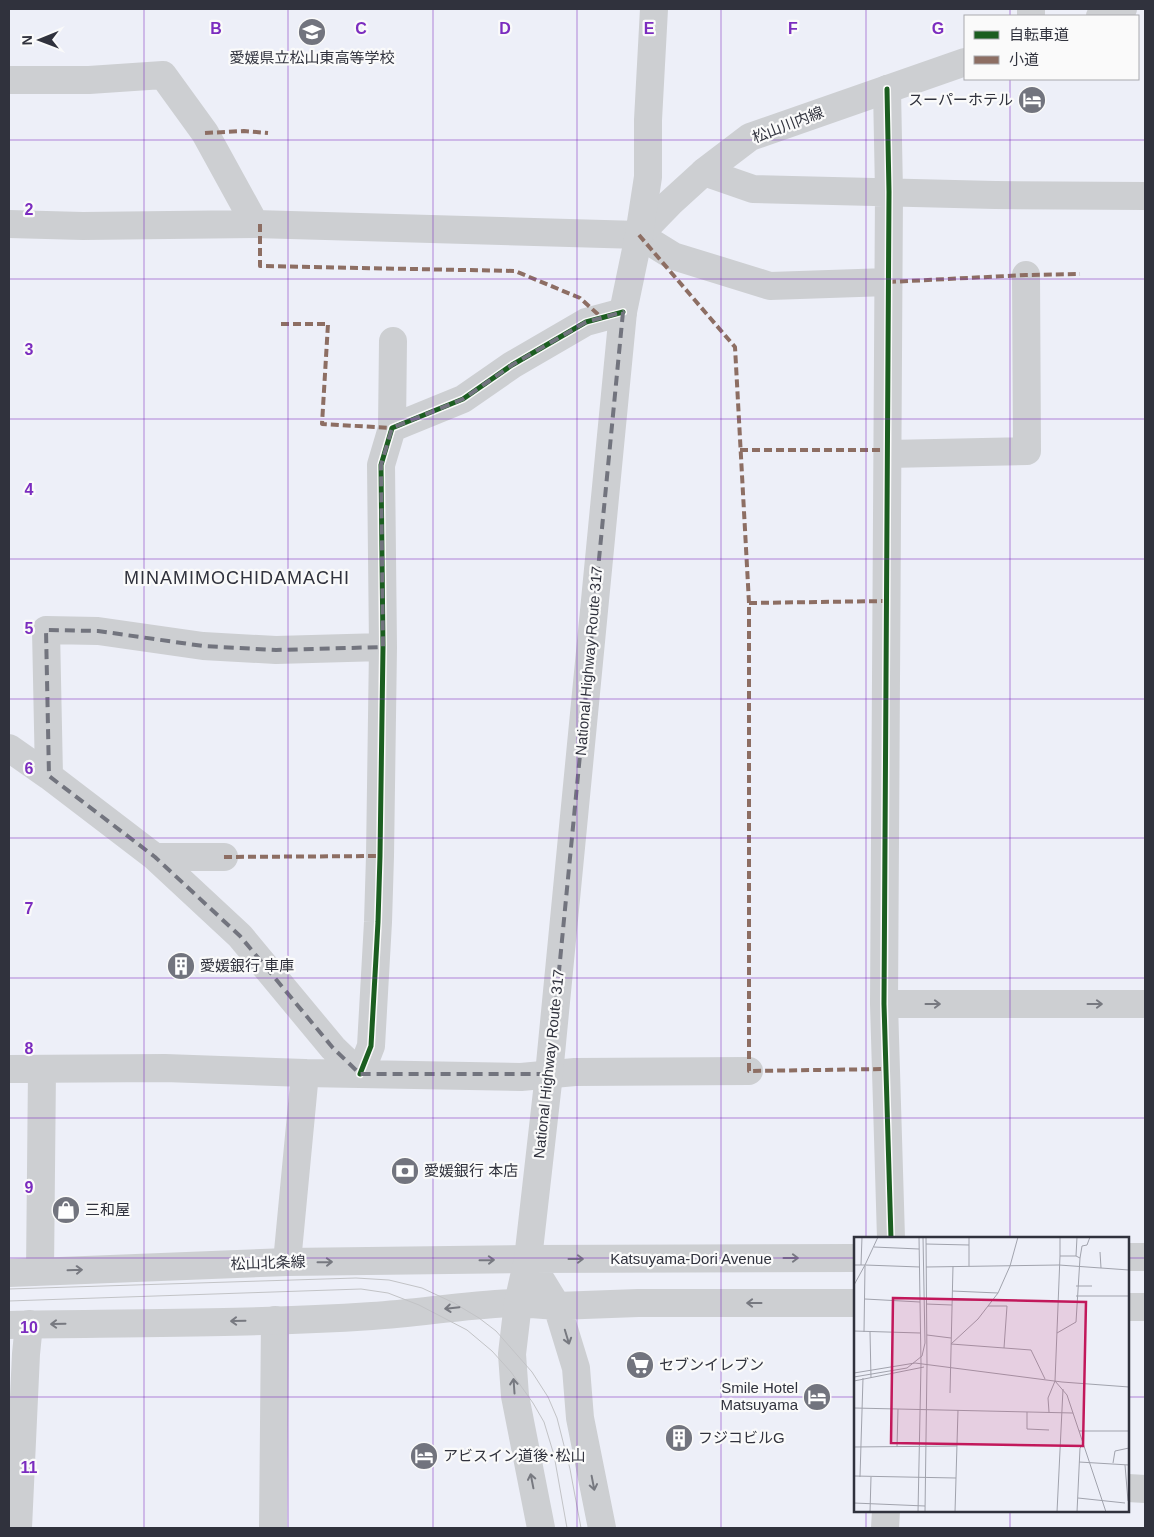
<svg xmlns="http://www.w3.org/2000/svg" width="1154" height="1537" font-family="Helvetica,'Noto Sans JP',sans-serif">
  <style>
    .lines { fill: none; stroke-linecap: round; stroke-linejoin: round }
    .minor { stroke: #cdcfd2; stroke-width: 28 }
    .major { stroke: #cdcfd2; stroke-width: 28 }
    .highway { stroke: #cdcfd2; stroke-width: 28 }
    .tram { stroke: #c2c3c6; stroke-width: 1 }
    .quiet { stroke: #8d6e63; stroke-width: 4; stroke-dasharray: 8 4; stroke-linecap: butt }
    .cycleway-casing { stroke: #fafafa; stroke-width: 8 }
    .cycleway { stroke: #1b5e20; stroke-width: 5 }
    .oneway { stroke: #777980 }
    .marked { fill: none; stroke: #72747e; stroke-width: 4; stroke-dasharray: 10 6; stroke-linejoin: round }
    .grid { fill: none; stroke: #7b2cbf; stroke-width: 1; stroke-opacity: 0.55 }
    .labels { text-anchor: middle; stroke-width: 4.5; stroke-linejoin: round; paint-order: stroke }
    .poi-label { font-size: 15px; fill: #30323d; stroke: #fafafa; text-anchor: start }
    .street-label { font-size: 15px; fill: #30323d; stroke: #fafafa }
    .quarter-label { font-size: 18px; letter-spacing: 1px; fill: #30323d; stroke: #fafafa }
    .inset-road { fill: none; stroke: #a1a3ad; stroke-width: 1 }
    .view { fill: #c2185b; fill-opacity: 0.15; stroke: #c2185b; stroke-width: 2.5 }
    .inset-edge { fill: none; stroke: #30323d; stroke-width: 2.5 }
    .grid-label { font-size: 16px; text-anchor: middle; font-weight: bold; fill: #7b2cbf; stroke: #fafafa; stroke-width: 4.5; stroke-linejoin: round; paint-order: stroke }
  </style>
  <rect width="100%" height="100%" fill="#edeff8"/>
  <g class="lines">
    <!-- minor -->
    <path class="minor" d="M1031,9V16
      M9,80H89L163,75L205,133L255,224
      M887,89L889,192L884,1004L891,1238
      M704,172L753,189L995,195L1145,196
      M9,224L83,226L255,224L639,235L673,256L770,286L888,282
      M392,428L393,341
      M888,454L1027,451L1026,275
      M9,748L49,776L155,857L240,936L333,1048L360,1074
      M49,776L46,630L98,631L203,646L276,650L383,647
      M155,857H224
      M884,1004H1145
      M9,1069L165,1068L305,1073L521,1077L575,1072L749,1071
      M360,1074L371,1046L378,922L380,856L383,647L381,465L392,428L463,399L512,365L586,322L623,312
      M287,1262L305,1073
      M40,1271L42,1069
      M1128,1488L1145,1489
      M18,1528L26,1354L29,1324
      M273,1528L275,1320
      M885,1528L886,1511"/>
    <!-- major -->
    <path class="major" d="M1100,16L1123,9
      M639,235L670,203L704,172L750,137L965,62
      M9,1273L287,1262L528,1259
      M9,1325C129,1323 251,1324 372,1316C421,1313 469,1304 518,1303"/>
    <!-- highway -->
    <path class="highway" d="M1128,1257H1145
      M528,1259L855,1258
      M528,1259L557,1306L576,1368L580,1418L602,1528
      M518,1303L557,1306L638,1303H855
      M1128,1307H1145
      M541,1528L515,1396L512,1354L518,1303L528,1259L549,1074L623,312L639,235L648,177V120L654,9"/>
    <!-- tram -->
    <path class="tram" d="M9,1289L356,1278L389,1280L422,1288L454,1303L479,1318L496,1331L532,1372L548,1397L557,1418L570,1469L581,1528
      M9,1301L361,1289L388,1293L419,1305L467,1330L492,1351L511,1372L533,1403L544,1422L554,1455L567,1528"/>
    <!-- quiet -->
    <path class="quiet" d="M205,133L244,131L268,133
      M260,224V266L515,271L580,298L602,318
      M639,235L735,347L749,603V1071L885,1069
      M888,282L1026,275L1080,274
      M281,324H328L322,424L392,428
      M740,450H887
      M749,603L887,601
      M224,857L380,856"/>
    <defs>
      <path id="cycleway" d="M887,89L889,192L884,1004L891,1238
        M360,1074L371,1046L378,922L380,856L383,647L381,465L392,428L463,399L512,365L586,322L623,312"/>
    </defs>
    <!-- cycleway casing -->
    <use href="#cycleway" class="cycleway-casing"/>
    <!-- cycleway -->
    <use href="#cycleway" class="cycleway"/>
  </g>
  <!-- one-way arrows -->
  <defs><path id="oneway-shaft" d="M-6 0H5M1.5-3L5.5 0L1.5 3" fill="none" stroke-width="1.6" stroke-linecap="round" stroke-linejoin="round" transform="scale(1.25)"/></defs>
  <g class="oneway">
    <use href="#oneway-shaft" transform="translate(933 1004)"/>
    <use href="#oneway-shaft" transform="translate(1095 1004)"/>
    <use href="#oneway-shaft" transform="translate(791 1258)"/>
    <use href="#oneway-shaft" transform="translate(576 1259)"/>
    <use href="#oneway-shaft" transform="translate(487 1260) rotate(-1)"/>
    <use href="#oneway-shaft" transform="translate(325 1262) rotate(-1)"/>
    <use href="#oneway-shaft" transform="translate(75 1270) rotate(-2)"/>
    <use href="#oneway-shaft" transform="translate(754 1303) rotate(180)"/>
    <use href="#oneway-shaft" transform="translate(452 1308) rotate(174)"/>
    <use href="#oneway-shaft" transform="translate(238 1321) rotate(179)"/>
    <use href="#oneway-shaft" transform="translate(58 1324) rotate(179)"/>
    <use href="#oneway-shaft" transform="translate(567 1337) rotate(73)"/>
    <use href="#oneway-shaft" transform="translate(514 1386) rotate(-94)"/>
    <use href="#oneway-shaft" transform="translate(532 1481) rotate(-101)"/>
    <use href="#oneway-shaft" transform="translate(593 1483) rotate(79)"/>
  </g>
  <!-- marked area -->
  <path class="marked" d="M623,312L549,1074H360L333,1048L240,936L155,857L49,776L46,630L98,631L203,646L276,650L383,647L381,465L392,428L463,399L512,365L586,322Z"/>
  <!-- grid -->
  <path class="grid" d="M144,9V1528M288,9V1528M433,9V1528M577,9V1528M721,9V1528M866,9V1238M1010,9V16M1010,79V1238M9,140H1145M9,279H1145M9,419H1145M9,559H1145M9,699H1145M9,838H1145M9,978H1145M9,1118H1145M9,1258H855M1128,1258H1145M9,1397H855M1128,1397H1145M866,1511V1528M1010,1511V1528"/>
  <!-- icons -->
  <defs>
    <symbol id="school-disc" viewBox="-11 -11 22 22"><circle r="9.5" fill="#72747e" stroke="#fafafa"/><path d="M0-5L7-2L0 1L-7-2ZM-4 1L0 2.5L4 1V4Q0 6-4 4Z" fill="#fff"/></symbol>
    <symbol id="hotel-disc" viewBox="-11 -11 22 22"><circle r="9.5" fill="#72747e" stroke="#fafafa"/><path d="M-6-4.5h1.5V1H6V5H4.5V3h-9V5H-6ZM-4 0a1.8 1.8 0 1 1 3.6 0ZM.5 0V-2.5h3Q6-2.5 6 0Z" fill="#fff"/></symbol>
    <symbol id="building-disc" viewBox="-11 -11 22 22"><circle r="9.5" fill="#72747e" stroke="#fafafa"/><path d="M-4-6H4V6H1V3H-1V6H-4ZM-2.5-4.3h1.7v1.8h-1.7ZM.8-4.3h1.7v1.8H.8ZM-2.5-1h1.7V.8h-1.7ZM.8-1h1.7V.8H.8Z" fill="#fff"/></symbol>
    <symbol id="bank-disc" viewBox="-11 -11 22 22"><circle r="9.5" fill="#72747e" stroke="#fafafa"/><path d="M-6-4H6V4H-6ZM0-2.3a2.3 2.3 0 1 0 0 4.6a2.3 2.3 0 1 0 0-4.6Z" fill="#fff"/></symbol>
    <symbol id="shop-disc" viewBox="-11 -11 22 22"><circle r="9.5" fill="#72747e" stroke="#fafafa"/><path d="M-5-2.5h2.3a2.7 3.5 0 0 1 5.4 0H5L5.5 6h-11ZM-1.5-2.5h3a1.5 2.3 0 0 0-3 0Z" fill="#fff"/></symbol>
    <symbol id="supermarket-disc" viewBox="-11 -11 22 22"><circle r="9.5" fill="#72747e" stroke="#fafafa"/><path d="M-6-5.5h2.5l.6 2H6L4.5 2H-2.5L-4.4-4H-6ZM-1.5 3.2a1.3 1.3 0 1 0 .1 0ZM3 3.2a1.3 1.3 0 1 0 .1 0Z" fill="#fff"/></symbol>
  </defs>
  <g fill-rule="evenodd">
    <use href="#school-disc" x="296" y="16" width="32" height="32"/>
    <use href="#hotel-disc" x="1016" y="84" width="32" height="32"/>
    <use href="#building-disc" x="165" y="950" width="32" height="32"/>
    <use href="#bank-disc" x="389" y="1155" width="32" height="32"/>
    <use href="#shop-disc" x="50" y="1194" width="32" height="32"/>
    <use href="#supermarket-disc" x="624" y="1349" width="32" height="32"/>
    <use href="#hotel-disc" x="801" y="1381" width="32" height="32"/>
    <use href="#building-disc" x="663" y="1422" width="32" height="32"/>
    <use href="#hotel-disc" x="408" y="1440" width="32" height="32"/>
  </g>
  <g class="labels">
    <!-- poi labels -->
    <g class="poi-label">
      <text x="312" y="63" text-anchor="middle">愛媛県立松山東高等学校</text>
      <text x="1013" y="105" text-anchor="end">スーパーホテル</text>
      <text x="200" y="971">愛媛銀行 車庫</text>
      <text x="424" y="1176">愛媛銀行 本店</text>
      <text x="85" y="1215">三和屋</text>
      <text x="659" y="1370">セブンイレブン</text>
      <text x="798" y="1393" text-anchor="end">Smile Hotel<tspan x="798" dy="17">Matsuyama</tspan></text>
      <text x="698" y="1443">フジコビルG</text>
      <text x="443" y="1461">アビスイン道後･松山</text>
    </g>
    <!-- street labels -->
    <g class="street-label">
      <text transform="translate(788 125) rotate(-21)" y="5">松山川内線</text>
      <text transform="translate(589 661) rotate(-85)" y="5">National Highway Route 317</text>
      <text transform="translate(549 1064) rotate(-84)" y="5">National Highway Route 317</text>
      <text x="691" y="1264">Katsuyama-Dori Avenue</text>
      <text transform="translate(268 1263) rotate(-2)" y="5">松山北条線</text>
    </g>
    <!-- quarter labels -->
    <g class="quarter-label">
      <text x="237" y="584">MINAMIMOCHIDAMACHI</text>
    </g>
  </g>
  <!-- overview -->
  <g transform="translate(854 1237)">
    <rect width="275" height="275" fill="#edeff8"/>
    <path class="inset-road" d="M65,0L67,127M72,0L73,128M206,0V19M72,7L115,8M20,10L65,12M246,15L247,31M226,21L228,9L233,8L236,0M0,28H11L24,0M7,28L8,0M115,29V0M72,30L205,28L275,33M0,48L11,28L66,30M222,49H238M98,54L144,56M222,59H275M11,62L66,65M98,63H125M72,67L98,68M134,69H153L150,111M0,94L66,96M10,95L11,29M16,95L17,141M203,96L222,85L226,21L222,19L223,0M73,98L97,101M97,107L124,82L144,56L156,29L164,0M97,107L177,113L191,142M0,136L61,126L208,145L275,150M0,140L53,131L68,119L71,106L69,0M0,144L70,130M201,144L213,158L252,275M96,156L99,29M0,171L219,176M173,175V192L195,193M195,175L194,161L201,144L206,19H222M225,194H275M0,210L103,209M43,210L44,172M225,225L275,228M259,226L261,214L275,211M271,228L274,264M0,239L102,241M6,240L9,141M224,261L271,266M0,266L71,269M16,275L17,240M64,275L67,127M71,275L73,128M101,275L104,173M203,275L209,152M223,275L226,211L229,208"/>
    <path class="view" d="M39,61L232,65L229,209L37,206Z"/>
    <rect width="275" height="275" class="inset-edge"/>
  </g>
  <g class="grid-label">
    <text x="216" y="34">B</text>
    <text x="361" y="34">C</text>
    <text x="505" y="34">D</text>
    <text x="649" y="34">E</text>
    <text x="793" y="34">F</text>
    <text x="938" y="34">G</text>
    <text x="29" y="215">2</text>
    <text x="29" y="355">3</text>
    <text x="29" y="495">4</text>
    <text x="29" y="634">5</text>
    <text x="29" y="774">6</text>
    <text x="29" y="914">7</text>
    <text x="29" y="1054">8</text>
    <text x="29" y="1193">9</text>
    <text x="29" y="1333">10</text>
    <text x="29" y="1473">11</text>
  </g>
  <!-- border -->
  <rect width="1154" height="1537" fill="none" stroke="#30323d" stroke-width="20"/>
  <!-- legend -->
  <rect x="964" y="15" width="175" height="65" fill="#fafafa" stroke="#a9aaae"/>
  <rect x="974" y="31" width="25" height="8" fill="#1b5e20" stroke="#a9aaae"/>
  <text x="1009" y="40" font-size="15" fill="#30323d">自転車道</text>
  <rect x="974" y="56" width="25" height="8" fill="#8d6e63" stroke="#a9aaae"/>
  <text x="1009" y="65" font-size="15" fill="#30323d">小道</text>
  <!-- north arrow -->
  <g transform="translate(40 40) rotate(269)" stroke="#fafafa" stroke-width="4" paint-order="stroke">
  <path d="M0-4L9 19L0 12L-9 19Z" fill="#30323d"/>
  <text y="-8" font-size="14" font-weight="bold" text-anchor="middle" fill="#30323d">N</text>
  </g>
</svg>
